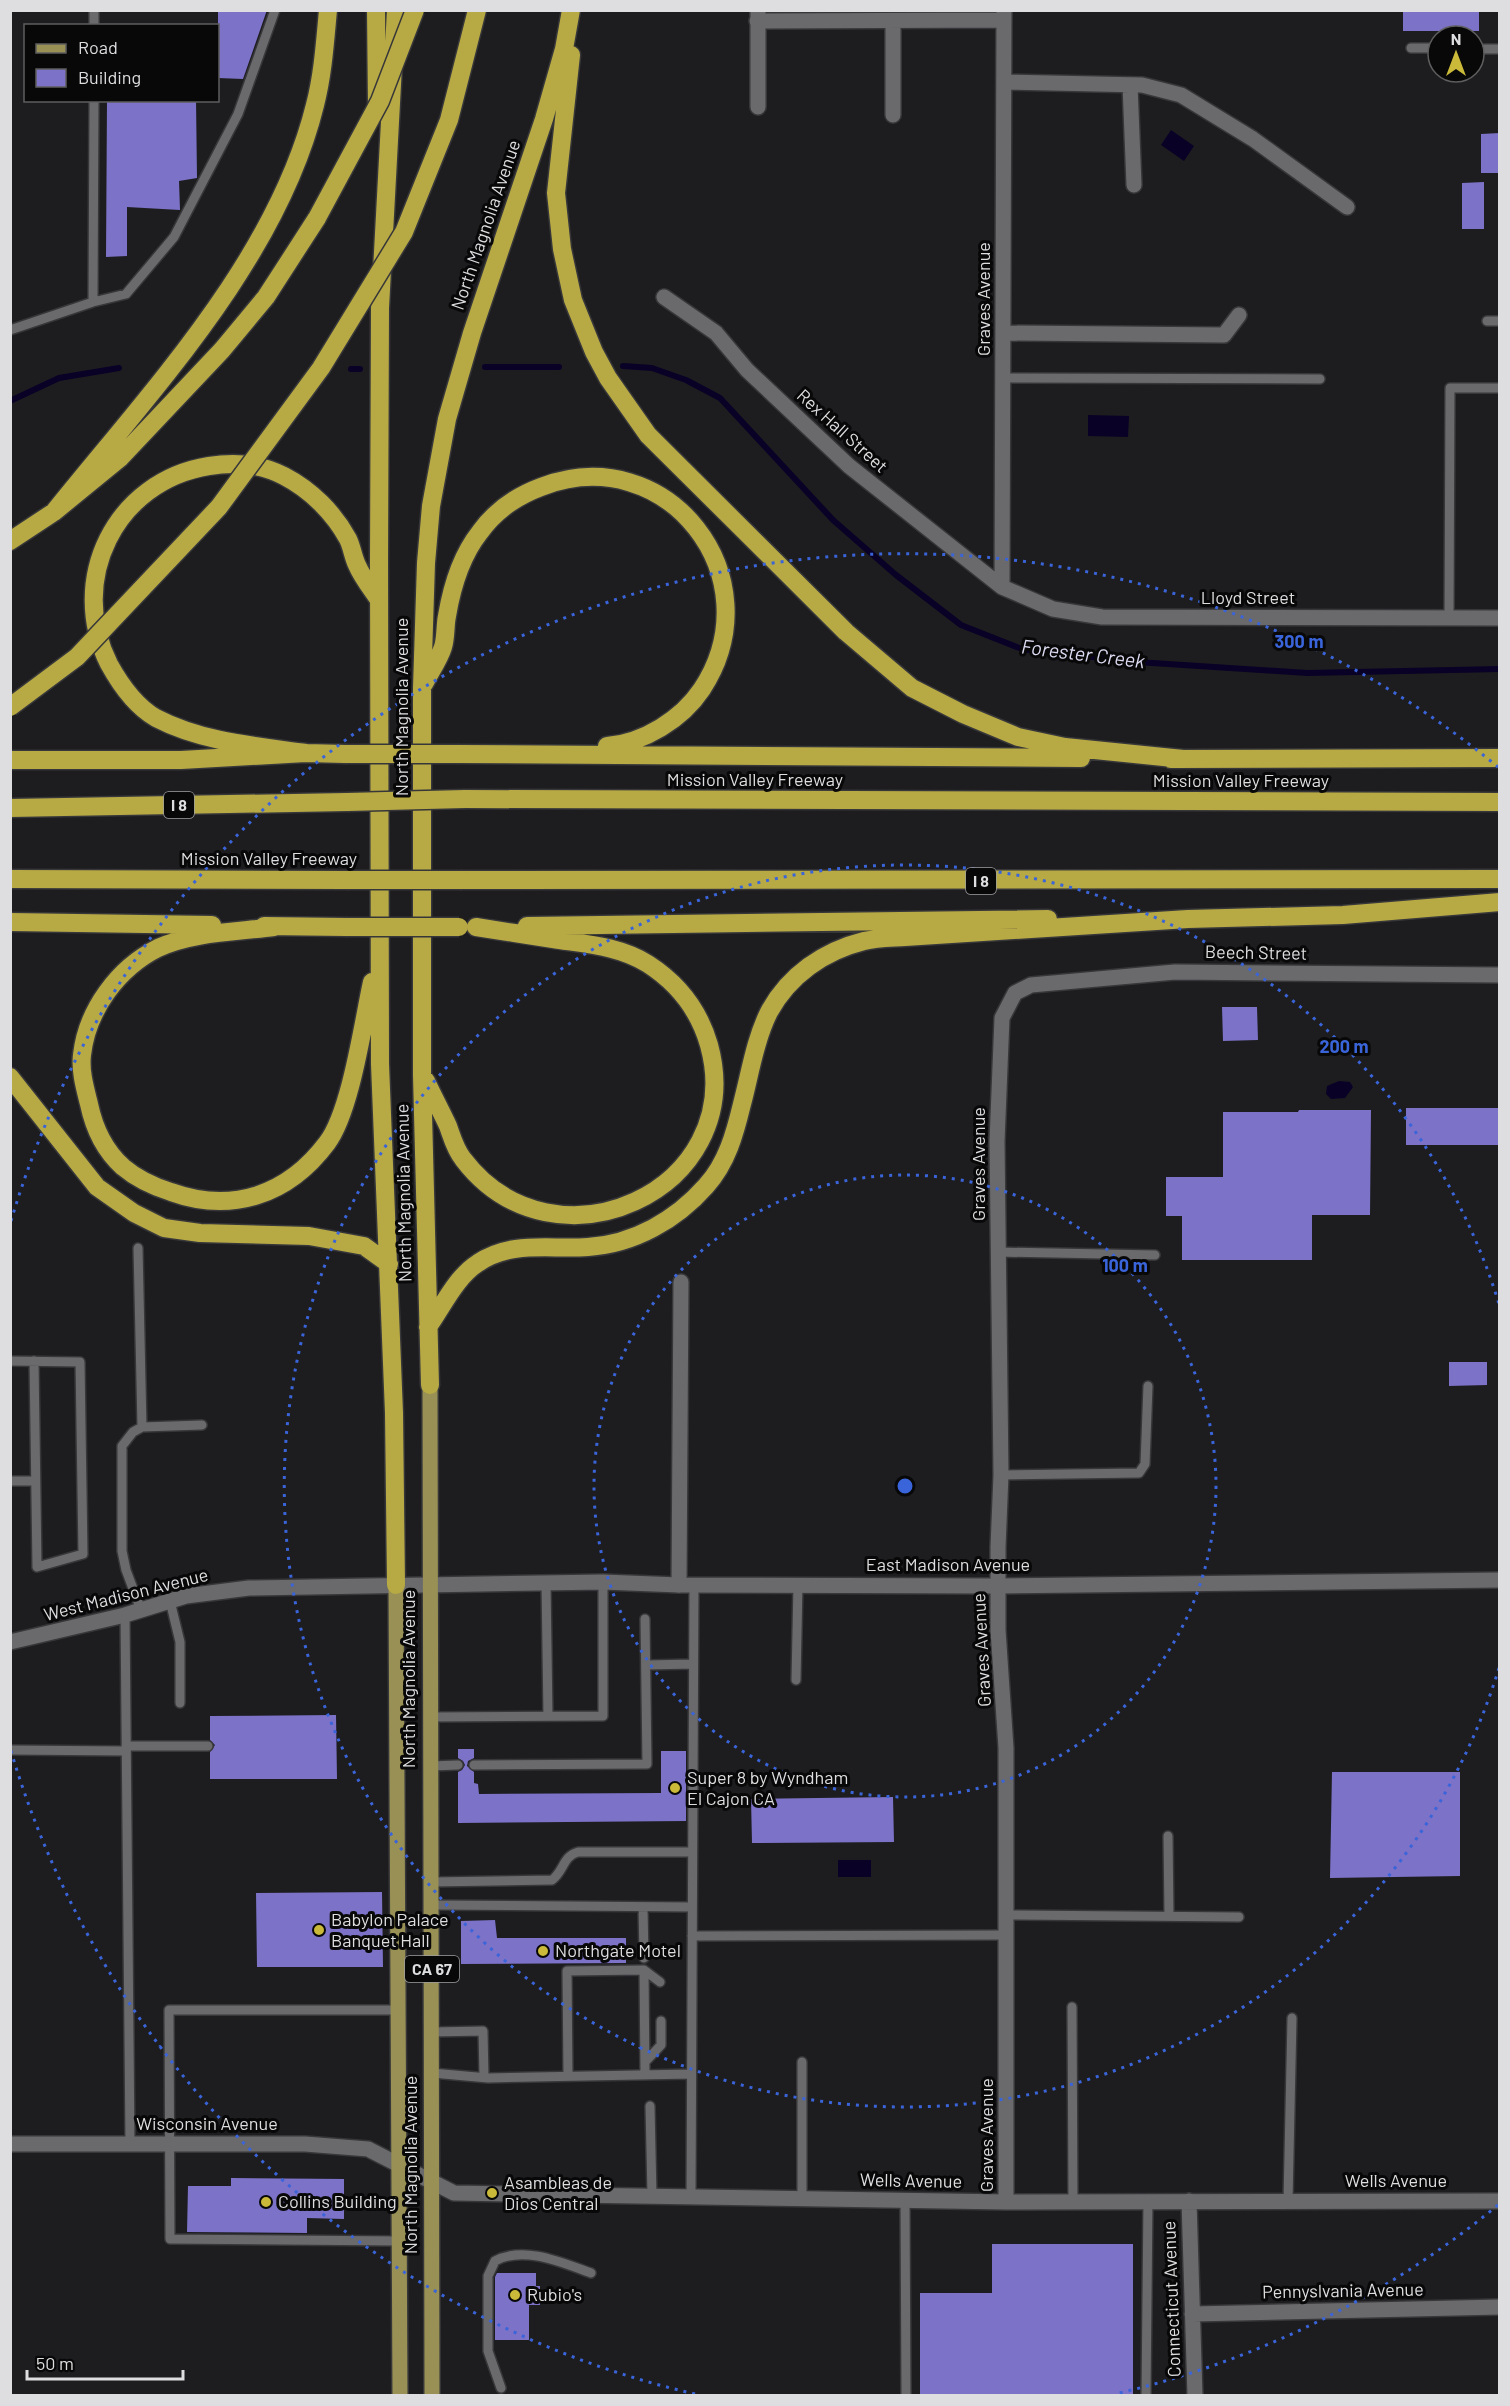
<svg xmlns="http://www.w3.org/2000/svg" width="1510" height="2406" font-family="Barlow,sans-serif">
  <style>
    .water { fill: #0a0126 }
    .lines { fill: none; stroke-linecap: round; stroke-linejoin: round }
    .stream { stroke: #0a0126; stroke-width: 6 }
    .building { fill: #7c72c7 }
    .service-casing { stroke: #373739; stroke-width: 12 }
    .minor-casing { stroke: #373739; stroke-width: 18 }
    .tertiary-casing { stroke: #373739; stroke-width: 18 }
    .primary-casing { stroke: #373739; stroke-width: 18 }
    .motorway-casing { stroke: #373739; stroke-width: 21 }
    .service { stroke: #6a6a6d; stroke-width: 9 }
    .minor { stroke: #6a6a6d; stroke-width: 15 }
    .tertiary { stroke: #6a6a6d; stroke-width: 15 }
    .primary { stroke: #989054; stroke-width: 15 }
    .motorway { stroke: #b7a944; stroke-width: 18 }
    .motorway-bridge-casing { stroke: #373739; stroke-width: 21; stroke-linecap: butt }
    .motorway-bridge { stroke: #b7a944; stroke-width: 18 }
    .ring { fill: none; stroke: #3a64d9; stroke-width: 3; stroke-dasharray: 3 6 }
    .poi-dot { fill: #cbba39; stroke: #080809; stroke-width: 2 }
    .labels { text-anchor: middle; stroke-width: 6; stroke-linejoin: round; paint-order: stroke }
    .shield { fill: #080809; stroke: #9e9ea0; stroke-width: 1.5 }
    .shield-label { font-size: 16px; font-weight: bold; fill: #dedee0 }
    .street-label { font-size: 18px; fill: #dedee0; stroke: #080809 }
    .poi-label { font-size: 18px; fill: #dedee0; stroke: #080809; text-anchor: start }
    .water-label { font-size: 20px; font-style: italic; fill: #dcdbf2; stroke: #080809 }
    .centre { fill: #3a64d9; stroke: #080809; stroke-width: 3 }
    .ring-label { font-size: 18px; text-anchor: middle; font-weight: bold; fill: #3a64d9; stroke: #080809; stroke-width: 6; stroke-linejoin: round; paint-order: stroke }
  </style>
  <rect width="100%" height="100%" fill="#1d1d20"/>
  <!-- water -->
  <path class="water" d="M1171,130L1194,146L1184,161L1161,145Z
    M1088,415L1129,416L1128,437L1088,436Z
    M1339,1081L1350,1082L1353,1087L1345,1098L1331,1099L1326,1094L1327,1086Z
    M838,1860H871V1877H838Z"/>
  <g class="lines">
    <!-- stream -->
    <path class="stream" d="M623,366L652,368L686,380L720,398L833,520L896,575L961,625L1022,649L1137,662L1307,673L1500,669
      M485,367H559
      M351,369H360
      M10,401L59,378L119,368"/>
  </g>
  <!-- building -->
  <path class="building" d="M218,10H267L243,79L218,78Z
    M1403,11L1479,12V31H1403Z
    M107,100H196L197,178L179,181L180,210L127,207V256L106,257Z
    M1500,133V173H1481V134Z
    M1484,182V229H1462V183Z
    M1222,1007H1257L1258,1040L1223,1041Z
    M1406,1108H1500V1145H1406Z
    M1299,1110H1371L1370,1215H1312V1260H1182V1216H1166V1177H1223V1112H1298Z
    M1449,1362H1487V1385L1449,1386Z
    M336,1715L337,1779H210V1752L215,1745L210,1740V1716Z
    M458,1749H474V1758L468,1761L467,1766L474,1772V1783L478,1784L479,1794L661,1793V1751H686V1821L458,1823V1772L462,1770L465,1765L463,1761L458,1758Z
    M1332,1772H1460V1876L1330,1878Z
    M893,1797L894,1842L752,1843L751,1799Z
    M382,1892L383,1967H257L256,1893Z
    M495,1920L497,1938H626V1963L461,1964V1921Z
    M231,2178L344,2179V2219L307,2218V2233L187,2232L188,2186H231Z
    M992,2244H1133V2396H920V2293H992Z
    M497,2273H536V2286H540V2305H529V2340H495V2277Z"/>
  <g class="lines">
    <defs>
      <path id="service" d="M94,10V26
        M1411,48H1438
        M1474,49H1500
        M93,302L126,294L174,237L238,114L275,10
        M1487,321H1500
        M10,330L93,302L94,100
        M1003,378L1320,379
        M1449,618L1450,388H1500
        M138,1248L142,1427
        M998,1252L1155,1255
        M10,1361L80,1362L83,1554L37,1567L34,1361
        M1001,1475L1139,1473L1145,1464L1148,1386
        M10,1481H35
        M546,1583L548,1716
        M170,1601L180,1642V1703
        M141,1610L126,1570L122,1551V1446L133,1432L142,1427L202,1425
        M125,1615L130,2144
        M646,1665L693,1664
        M796,1680L798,1584
        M431,1717L603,1716V1582
        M126,1746H208
        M10,1750L126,1751
        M474,1765L647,1764L645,1619
        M431,1766L458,1765
        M1168,1836L1169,1916
        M431,1882L552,1880C564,1871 563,1856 578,1852H692
        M431,1905L692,1907
        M643,1907L644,1958
        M1006,1915L1239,1917
        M692,1936L1006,1935
        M644,1970L645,2074
        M1072,2007L1073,2202
        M399,2010H169L170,2239L400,2241
        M432,2032L483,2031L484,2077
        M645,2062L661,2045V2021
        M802,2062V2198
        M432,2073L488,2078L691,2074
        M568,2075L567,1971L644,1970L660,1982
        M650,2106L652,2196
        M691,2196L694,1584
        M905,2200L906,2396
        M1288,2201L1292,2018
        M501,2388L488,2351V2276L495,2261C524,2245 563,2263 591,2273
        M1146,2396L1148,2201"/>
      <path id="minor" d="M758,10V107
        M757,21L1004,20
        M893,21V115
        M1005,82L1142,85L1181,95L1253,139L1347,207
        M1130,85L1134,185
        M664,297L716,333L747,370L849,466L1002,587L1053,609L1102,617L1500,618
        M1003,333L1224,335L1239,315
        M1002,587L1004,10
        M679,1585L681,1282
        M10,2144H305L368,2149L454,2193L1006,2202L1500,2201
        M1189,2201L1195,2396
        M1006,2202V1748L998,1630V1547L1001,1475L997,1141L1002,1018L1015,993L1031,985L1175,972L1500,975
        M1192,2314L1500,2307"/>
      <path id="tertiary" d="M10,1642L125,1615L186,1596L249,1588L603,1582L679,1585L998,1586L1500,1580"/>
      <path id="primary" d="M430,1385L432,2396
        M396,1585L400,2396"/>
      <path id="motorway" d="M376,10L377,108
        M571,55L556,193L562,249L573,300L594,352L608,378L648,435L846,632L912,688L963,714L1018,737L1065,747L1183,759
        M54,512C151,391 277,259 315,105C323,74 325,42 328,10
        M10,541L54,512L120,458L222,350L266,297L317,218
        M424,684C430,672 439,660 443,647C446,638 445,625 447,616C452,586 461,556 480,532C495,511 517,496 541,487C667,438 775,578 702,689C682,719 644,743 607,746
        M306,753C256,746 202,742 156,718C135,706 120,684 109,664C67,580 115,481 209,466C234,462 261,464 284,476C311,490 334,513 348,539C352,547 353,557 357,565C362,577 371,588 379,600
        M459,754L1081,758
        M1171,759L1500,758
        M10,760H181L306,753L345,754
        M465,799L1500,802
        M10,808L347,802
        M10,879L347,880
        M462,880L1500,879
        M10,922L212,925
        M264,926L346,927
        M527,926L1048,919
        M274,927C236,932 193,932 158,948C118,968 87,1010 82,1055C80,1071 85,1088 89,1104C94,1128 104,1150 123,1167C136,1178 155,1187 171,1192C232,1214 288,1195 327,1143C351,1111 363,1023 372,982
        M10,1077L97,1187L134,1213L164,1228L200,1233L309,1236L364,1246L389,1264
        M426,1081C433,1096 441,1111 448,1126C452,1137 455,1149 463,1159C554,1279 749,1190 709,1045C699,1010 679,984 648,964C620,946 585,944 553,939C527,935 502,931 476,927
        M428,1327C443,1306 456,1277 478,1263C512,1240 550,1250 588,1247C634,1244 676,1220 706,1186C727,1163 735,1133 742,1104C750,1074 755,1040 769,1012C789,975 824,951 864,941C877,938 891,938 905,937L1188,919L1343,915L1500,902
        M430,1385L422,1075V688L426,563L431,506L447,419L472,333L544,119L564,49L571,10
        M396,1585L394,1413L380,1064L379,562L380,308L396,10"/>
    </defs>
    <!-- service casing -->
    <use href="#service" class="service-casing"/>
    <!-- minor casing -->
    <use href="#minor" class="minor-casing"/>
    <!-- tertiary casing -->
    <use href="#tertiary" class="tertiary-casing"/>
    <!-- primary casing -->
    <use href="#primary" class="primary-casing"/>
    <!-- motorway casing -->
    <use href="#motorway" class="motorway-casing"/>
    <!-- service -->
    <use href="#service" class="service"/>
    <!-- minor -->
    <use href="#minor" class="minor"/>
    <!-- tertiary -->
    <use href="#tertiary" class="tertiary"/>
    <!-- primary -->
    <use href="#primary" class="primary"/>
    <!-- motorway -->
    <use href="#motorway" class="motorway"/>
    <defs>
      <path id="motorway-bridge" d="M317,218L380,101L415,10
        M10,707L77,657L219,507L321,368L404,232L449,120L477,10
        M345,754H459
        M347,802L465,799
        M347,880H462
        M346,927H459"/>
    </defs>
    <!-- motorway-bridge casing -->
    <use href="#motorway-bridge" class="motorway-bridge-casing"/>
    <!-- motorway-bridge -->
    <use href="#motorway-bridge" class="motorway-bridge"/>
  </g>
  <!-- distance rings -->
  <g class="ring">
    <circle cx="905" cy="1486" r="311"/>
    <path d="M1499 1668A621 621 0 1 1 1499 1304"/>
    <path d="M1498 2205A932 932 0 0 1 1115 2394M695 2394A932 932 0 0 1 11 1751M11 1221A932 932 0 0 1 1498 767"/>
  </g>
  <!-- markers -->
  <g class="poi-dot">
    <circle cx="675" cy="1788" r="6"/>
    <circle cx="319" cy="1930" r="6"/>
    <circle cx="543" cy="1951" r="6"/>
    <circle cx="492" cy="2193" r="6"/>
    <circle cx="266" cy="2202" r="6"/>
    <circle cx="515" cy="2295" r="6"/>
  </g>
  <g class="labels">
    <!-- shield labels -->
    <g class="shield">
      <rect x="164" y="792" width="30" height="26" rx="4.5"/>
      <rect x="966" y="868" width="30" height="26" rx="4.5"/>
      <rect x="405" y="1956" width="54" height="26" rx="4.5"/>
    </g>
    <g class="shield-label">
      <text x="179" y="811">I 8</text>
      <text x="981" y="887">I 8</text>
      <text x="432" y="1975">CA 67</text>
    </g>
    <!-- street labels -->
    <g class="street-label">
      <text transform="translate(486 225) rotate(-71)" y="6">North Magnolia Avenue</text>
      <text transform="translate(984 299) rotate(-90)" y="6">Graves Avenue</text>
      <text transform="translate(842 431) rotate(42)" y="6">Rex Hall Street</text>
      <text x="1248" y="604">Lloyd Street</text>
      <text transform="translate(402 707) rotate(-90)" y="6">North Magnolia Avenue</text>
      <text x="755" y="786">Mission Valley Freeway</text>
      <text x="1241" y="787">Mission Valley Freeway</text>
      <text x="269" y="865">Mission Valley Freeway</text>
      <text transform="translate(1256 953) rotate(1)" y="6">Beech Street</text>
      <text transform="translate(979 1164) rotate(-90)" y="6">Graves Avenue</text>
      <text transform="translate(404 1193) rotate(-91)" y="6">North Magnolia Avenue</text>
      <text x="948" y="1571">East Madison Avenue</text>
      <text transform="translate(126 1595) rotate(-14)" y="6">West Madison Avenue</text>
      <text transform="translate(982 1650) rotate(-93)" y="6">Graves Avenue</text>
      <text transform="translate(409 1679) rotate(-90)" y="6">North Magnolia Avenue</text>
      <text x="207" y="2130">Wisconsin Avenue</text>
      <text transform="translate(987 2135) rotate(-90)" y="6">Graves Avenue</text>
      <text transform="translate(411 2165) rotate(-90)" y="6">North Magnolia Avenue</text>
      <text transform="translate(911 2181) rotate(1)" y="6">Wells Avenue</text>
      <text x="1396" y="2187">Wells Avenue</text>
      <text transform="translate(1343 2291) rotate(-1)" y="6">Pennyslvania Avenue</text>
      <text transform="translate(1172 2299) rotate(-92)" y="6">Connecticut Avenue</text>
    </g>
    <!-- poi labels -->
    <g class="poi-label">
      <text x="687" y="1784">Super 8 by Wyndham<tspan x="687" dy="21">El Cajon CA</tspan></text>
      <text x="331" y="1926">Babylon Palace<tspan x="331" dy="21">Banquet Hall</tspan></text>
      <text x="555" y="1957">Northgate Motel</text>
      <text x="504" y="2189">Asambleas de<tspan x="504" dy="21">Dios Central</tspan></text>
      <text x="278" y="2208">Collins Building</text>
      <text x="527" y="2301">Rubio's</text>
    </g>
    <!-- water labels -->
    <g class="water-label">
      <text transform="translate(1083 654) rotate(7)" y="7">Forester Creek</text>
    </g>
  </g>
  <circle cx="905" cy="1486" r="9" class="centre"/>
  <g class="ring-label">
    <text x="1299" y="648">300 m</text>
    <text x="1344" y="1053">200 m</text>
    <text x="1125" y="1272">100 m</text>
  </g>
  <!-- border -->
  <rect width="1510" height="2406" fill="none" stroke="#dedee0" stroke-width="24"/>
  <!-- legend -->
  <rect x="24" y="24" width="195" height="78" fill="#080809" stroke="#5e5e5f" stroke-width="1.5"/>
  <rect x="36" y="44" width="30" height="9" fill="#989054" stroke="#5e5e5f" stroke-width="1.5"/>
  <text x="78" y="54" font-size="18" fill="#dedee0">Road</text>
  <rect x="36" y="69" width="30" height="18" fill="#7c72c7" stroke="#5e5e5f" stroke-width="1.5"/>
  <text x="78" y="84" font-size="18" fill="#dedee0">Building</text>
  <!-- north arrow -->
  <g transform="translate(1456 54)"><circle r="28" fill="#080809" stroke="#5e5e5f" stroke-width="1.5"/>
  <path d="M0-4.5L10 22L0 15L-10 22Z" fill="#cbba39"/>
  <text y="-9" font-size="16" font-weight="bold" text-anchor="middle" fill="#dedee0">N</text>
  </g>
  <!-- scale -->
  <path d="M27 2370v9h156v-9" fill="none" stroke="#dedee0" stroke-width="3"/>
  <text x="36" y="2370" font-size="18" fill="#dedee0" stroke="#080809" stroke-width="4.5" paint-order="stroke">50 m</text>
</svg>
